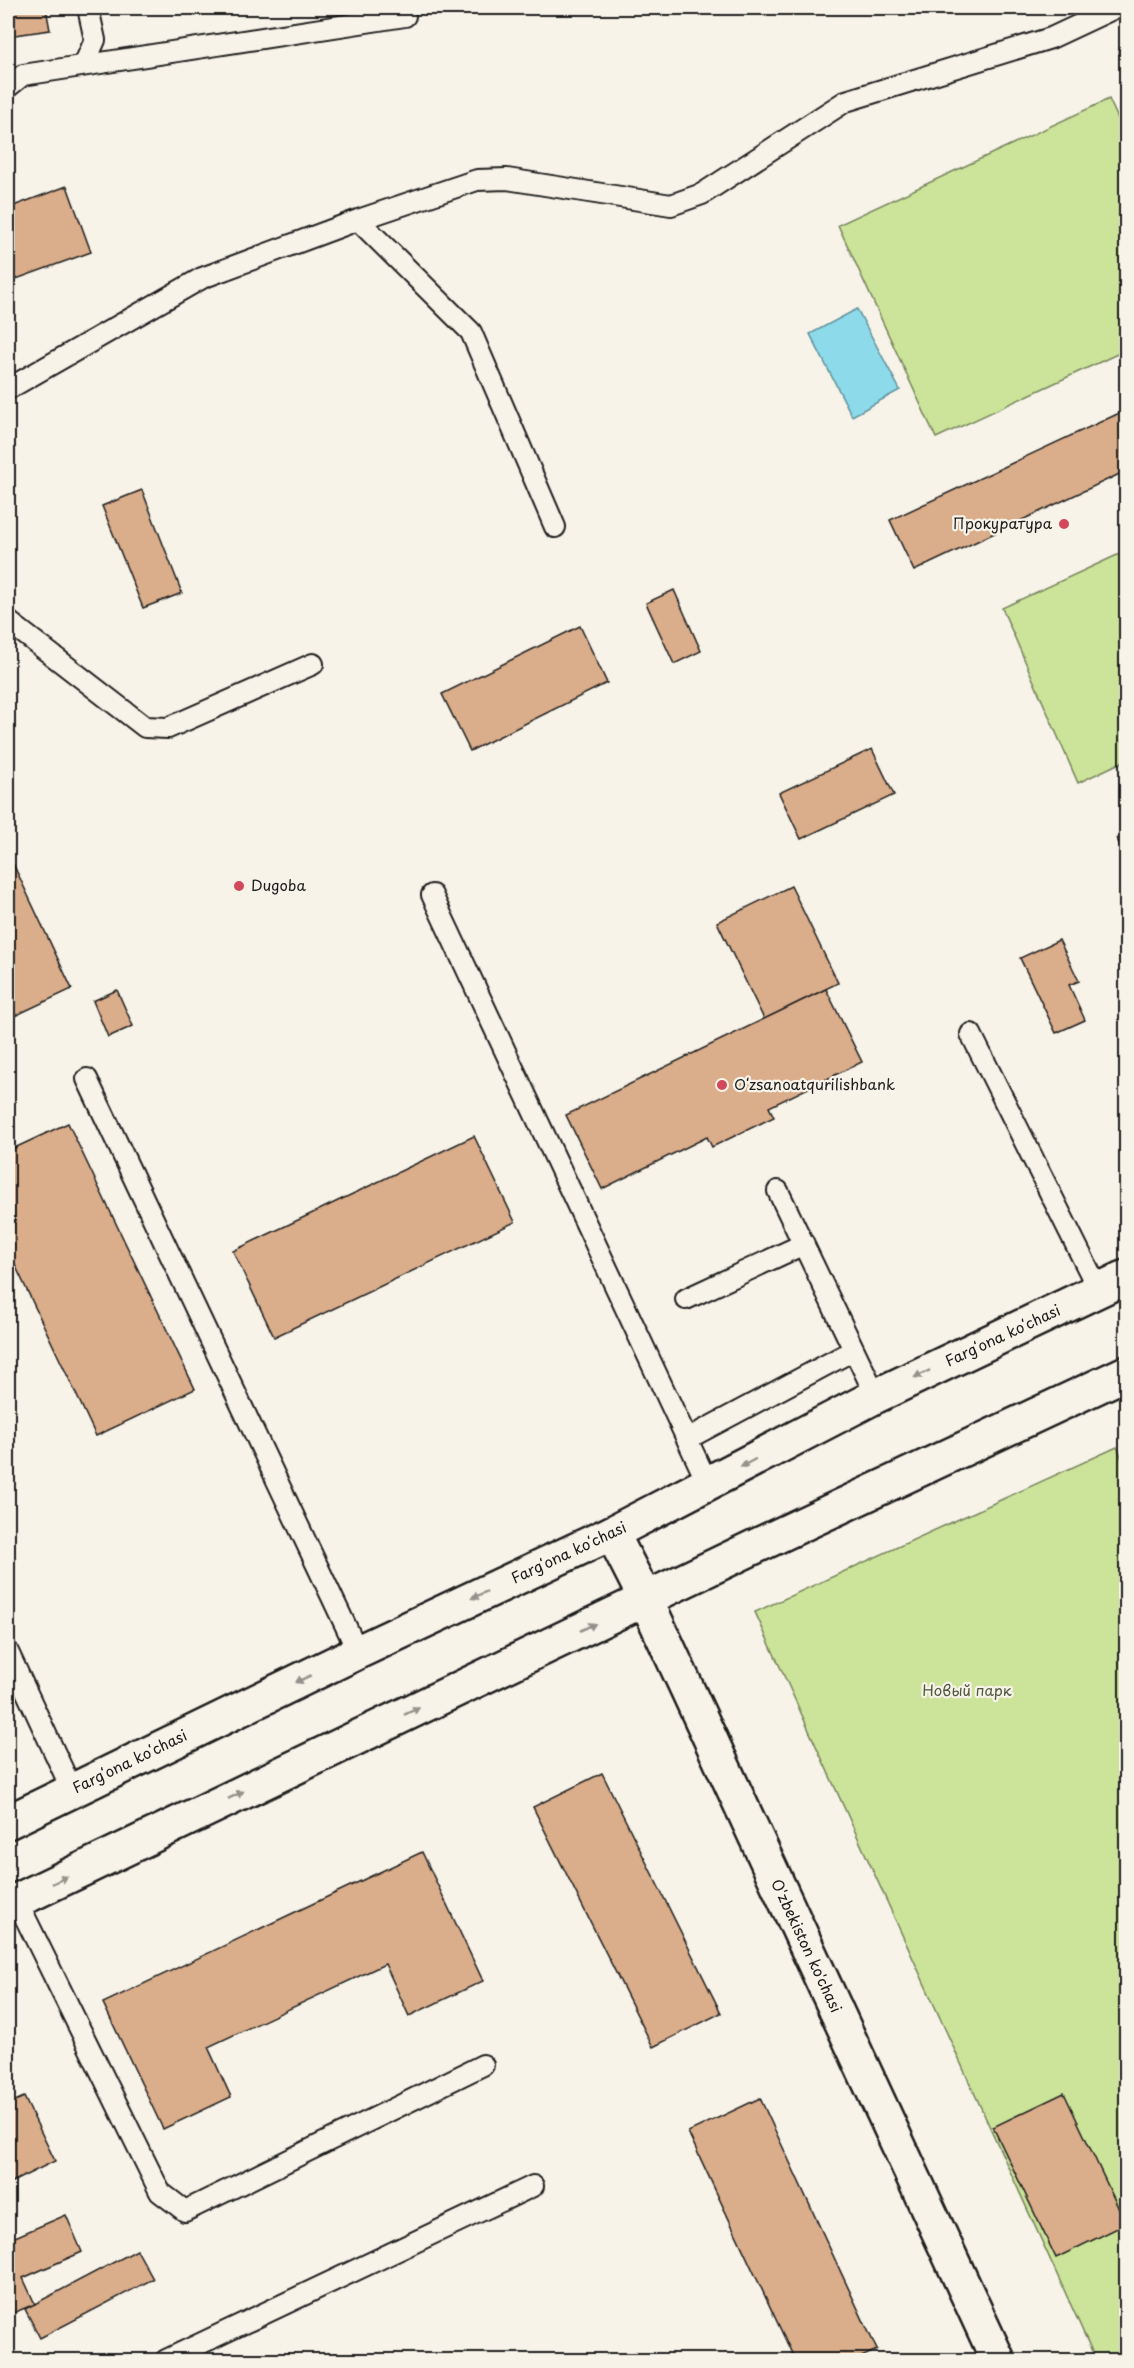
<svg xmlns="http://www.w3.org/2000/svg" width="1134" height="2368" font-family="'Playpen Sans',sans-serif">
  <style>
    .green { fill: #cbe49a; stroke: #74805b; stroke-width: 1.5 }
    .water { fill: #8cdaea; stroke: #5f8e98; stroke-width: 1.5 }
    .building { fill: #daad8b; stroke: #1c1c1c; stroke-width: 1.5 }
    .lines { fill: none; stroke-linecap: round; stroke-linejoin: round }
    .service-casing { stroke: #1c1c1c; stroke-width: 24 }
    .tertiary-casing { stroke: #1c1c1c; stroke-width: 38 }
    .primary-casing { stroke: #1c1c1c; stroke-width: 38 }
    .service { stroke: #f7f3e8; stroke-width: 20 }
    .tertiary { stroke: #f7f3e8; stroke-width: 33 }
    .primary { stroke: #f7f3e8; stroke-width: 33 }
    .oneway { fill: #94928c }
    .poi-dot { fill: #d1495b; stroke: #f7f3e8; stroke-width: 2 }
    .labels { text-anchor: middle; stroke-width: 4.5; stroke-linejoin: round; paint-order: stroke }
    .poi-label { font-size: 15px; fill: #1c1c1c; stroke: #f7f3e8; text-anchor: start }
    .street-label { font-size: 15px; fill: #1c1c1c; stroke: #f7f3e8 }
    .park-label { font-size: 15px; fill: #515842; stroke: #f7f3e8 }
  </style>
  <rect width="100%" height="100%" fill="#f7f3e8"/>
  <filter id="ink" filterUnits="userSpaceOnUse"><feTurbulence type="fractalNoise" baseFrequency=".0167" numOctaves="2"/><feDisplacementMap in="SourceGraphic" scale="12" xChannelSelector="R" yChannelSelector="G"/><feConvolveMatrix kernelMatrix="1 2 1 2 8 2 1 2 1" color-interpolation-filters="sRGB"/></filter>
  <g filter="url(#ink)">
    <!-- green -->
    <path class="green" d="M1109,99L1126,136V350L936,438L838,225Z
      M1126,551V760L1078,783L1002,608Z
      M1117,1447L1126,1468V2360H1096L755,1612Z"/>
    <!-- water -->
    <path class="water" d="M857,309L900,390L852,416L810,334Z"/>
    <!-- building -->
    <path class="building" d="M8,8H46L50,30L8,36Z
      M67,186L91,252L8,282V208Z
      M1126,410V471L914,571L890,520Z
      M142,490L182,593L143,608L102,506Z
      M674,590L701,651L674,664L646,603Z
      M580,626L607,683L470,751L442,694Z
      M872,749L894,795L801,839L779,793Z
      M1126,834V858L1117,839Z
      M8,853L72,989L8,1019Z
      M791,886L838,983L764,1019L717,922Z
      M1059,940L1079,981L1069,985L1085,1020L1056,1033L1020,958Z
      M826,989L862,1062L769,1107L774,1117L712,1147L707,1137L602,1189L566,1115Z
      M117,990L133,1026L108,1037L93,1001Z
      M68,1123L195,1389L96,1436L8,1250V1151Z
      M474,1136L515,1222L274,1337L233,1251Z
      M602,1773L721,2013L653,2047L533,1807Z
      M422,1852L483,1981L409,2016L385,1964L208,2047L231,2097L163,2129L103,2003Z
      M1064,2093L1126,2224L1056,2258L993,2127Z
      M24,2097L55,2161L8,2184V2104Z
      M760,2098L877,2350L855,2360H795L688,2132Z
      M66,2215L82,2252L23,2278L35,2304L8,2315V2240Z
      M137,2250L153,2279L40,2338L25,2309Z
      M636,2352L640,2360H619Z"/>
    <g class="lines">
      <defs>
        <path id="service" d="M84,65L95,40L88,8
          M8,87L23,75L405,16
          M358,220L477,180L507,179L671,205L702,194L846,101L1051,38L1115,8
          M8,389L202,278L358,220L471,332L555,527
          M8,621L145,727L168,728L313,664
          M432,895L708,1484
          M971,1034L1099,1291
          M87,1079L358,1652
          M778,1191L876,1396
          M686,1299L804,1244
          M687,1439L854,1350
          M8,1652L72,1790
          M17,1901L160,2192L185,2211L483,2065
          M166,2360L533,2186"/>
        <path id="tertiary" d="M612,1533L646,1600L998,2360"/>
        <path id="primary" d="M8,1822L358,1652L612,1533L876,1396L1126,1277
          M8,1905L754,1547L1126,1373"/>
      </defs>
      <!-- service casing -->
      <use href="#service" class="service-casing"/>
      <!-- tertiary casing -->
      <use href="#tertiary" class="tertiary-casing"/>
      <!-- primary casing -->
      <use href="#primary" class="primary-casing"/>
      <!-- service -->
      <use href="#service" class="service"/>
      <!-- tertiary -->
      <use href="#tertiary" class="tertiary"/>
      <!-- primary -->
      <use href="#primary" class="primary"/>
    </g>
    <!-- one-way arrows -->
    <defs><path id="oneway-solid" d="M-6-.8H1V-3.2L6.5 0L1 3.2V.8H-6Z" transform="scale(1.5)"/></defs>
    <g class="oneway">
      <use href="#oneway-solid" transform="translate(922 1374) rotate(155)"/>
      <use href="#oneway-solid" transform="translate(748 1463) rotate(152)"/>
      <use href="#oneway-solid" transform="translate(479 1595) rotate(155)"/>
      <use href="#oneway-solid" transform="translate(588 1627) rotate(-25)"/>
      <use href="#oneway-solid" transform="translate(303 1679) rotate(154)"/>
      <use href="#oneway-solid" transform="translate(412 1711) rotate(-26)"/>
      <use href="#oneway-solid" transform="translate(236 1795) rotate(-26)"/>
      <use href="#oneway-solid" transform="translate(60 1880) rotate(-26)"/>
    </g>
  </g>
  <!-- markers -->
  <g class="poi-dot">
    <circle cx="1064" cy="524" r="6"/>
    <circle cx="239" cy="886" r="6"/>
    <circle cx="722" cy="1085" r="6"/>
  </g>
  <g class="labels">
    <!-- poi labels -->
    <g class="poi-label">
      <text x="1052" y="529" text-anchor="end">Прокуратура</text>
      <text x="251" y="891">Dugoba</text>
      <text x="734" y="1090">Oʻzsanoatqurilishbank</text>
    </g>
    <!-- street labels -->
    <g class="street-label">
      <text transform="translate(1003 1336) rotate(-25)" y="5">Fargʻona koʻchasi</text>
      <text transform="translate(569 1553) rotate(-25)" y="5">Fargʻona koʻchasi</text>
      <text transform="translate(130 1762) rotate(-26)" y="5">Fargʻona koʻchasi</text>
      <text transform="translate(806 1946) rotate(65)" y="5">O'zbekiston ko'chasi</text>
    </g>
    <!-- park labels -->
    <g class="park-label">
      <text x="967" y="1696">Новый парк</text>
    </g>
  </g>
  <!-- margin -->
  <rect width="1134" height="2368" fill="none" stroke="#f7f3e8" stroke-width="30"/>
  <rect x="15" y="15" width="1104" height="2338" fill="none" stroke="#1c1c1c" stroke-width="2" filter="url(#ink)"/>
</svg>
